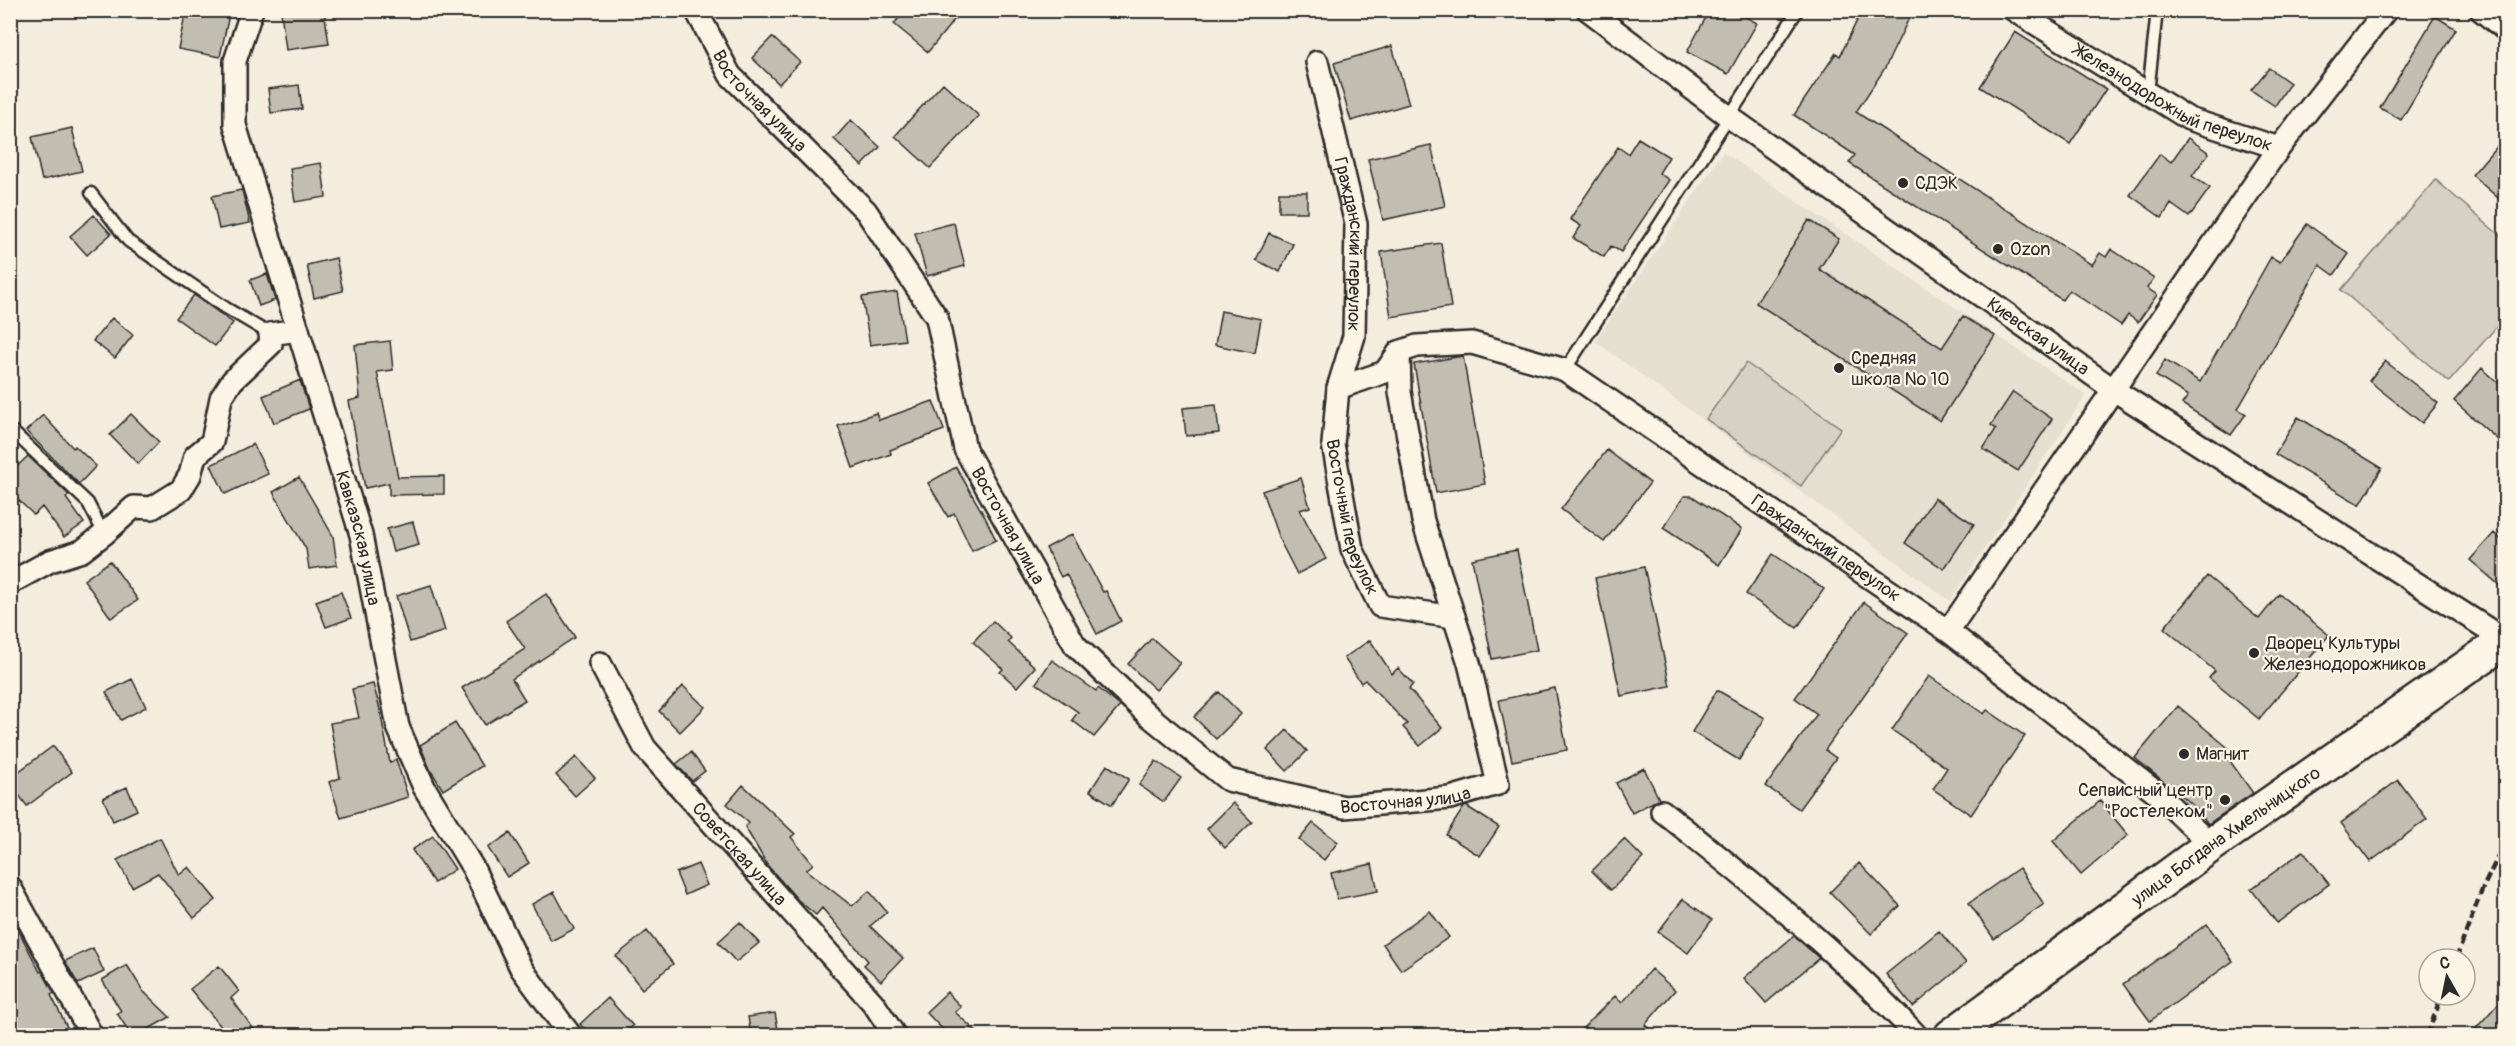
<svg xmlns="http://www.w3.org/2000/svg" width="2516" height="1046" font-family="Pangolin,sans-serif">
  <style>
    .built { fill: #e5dfd0 }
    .green { fill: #d6d1c4; stroke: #807e78; stroke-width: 1.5 }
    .building { fill: #c2bdb1; stroke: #2b2b2b; stroke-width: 1.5 }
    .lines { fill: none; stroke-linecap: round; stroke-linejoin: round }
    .service-casing { stroke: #2b2b2b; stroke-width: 15 }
    .minor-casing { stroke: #2b2b2b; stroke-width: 26 }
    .primary-casing { stroke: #2b2b2b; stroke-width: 38 }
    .service { stroke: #fcf5e5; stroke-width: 10 }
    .minor { stroke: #fcf5e5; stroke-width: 21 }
    .primary { stroke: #fcf5e5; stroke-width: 33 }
    .rail { stroke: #2b2b2b; stroke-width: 4.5; stroke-dasharray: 9 4.5; stroke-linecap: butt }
    .poi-dot { fill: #2b2b2b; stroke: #fcf5e5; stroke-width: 2 }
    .labels { text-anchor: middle; stroke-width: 4.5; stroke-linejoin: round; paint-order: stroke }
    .street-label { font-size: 18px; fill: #2b2b2b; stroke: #fcf5e5 }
    .poi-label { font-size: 18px; fill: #2b2b2b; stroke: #fcf5e5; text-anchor: start }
  </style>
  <rect width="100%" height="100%" fill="#f4edde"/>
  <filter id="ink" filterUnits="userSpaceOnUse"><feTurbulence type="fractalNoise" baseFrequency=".0167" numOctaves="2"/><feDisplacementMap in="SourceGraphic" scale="12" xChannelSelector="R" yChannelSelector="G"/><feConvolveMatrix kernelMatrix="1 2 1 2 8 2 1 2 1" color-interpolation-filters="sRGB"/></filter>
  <g filter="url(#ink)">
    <!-- built -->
    <path class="built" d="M1723,152L2086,395L1950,601L1595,341Z"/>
    <!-- green -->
    <path class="green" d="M2436,180L2505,240V317L2449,382L2341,290Z
      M1746,363L1841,428L1801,486L1706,419Z"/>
    <!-- building -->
    <path class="building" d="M186,10H230L220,57L178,49Z
      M295,10H324L329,44L286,50L281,12Z
      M905,10H962L928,52L894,24Z
      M1710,10H1733L1757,23L1728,74L1687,52Z
      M1862,10H1913L1885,68L1856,112L2092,265L2100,253L2106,257L2111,249L2154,278L2147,288L2157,295L2138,322L2128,315L2121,325L2069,290L2062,300L1849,163L1855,155L1794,115L1836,53L1840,56Z
      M2435,16L2456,29L2401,120L2380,108Z
      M2015,32L2106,89L2070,144L1980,87Z
      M772,37L800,62L779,84L752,58Z
      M1392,46L1409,104L1351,121L1334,63Z
      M2269,68L2290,83L2275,106L2251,90Z
      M943,83L979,116L930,168L895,136Z
      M299,85L302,109L271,113L268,89Z
      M851,120L880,147L862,166L834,139Z
      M72,128L82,171L42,180L32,137Z
      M2505,136V204L2472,175Z
      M1638,138L1669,157L1659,173L1669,180L1621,252L1611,246L1604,257L1573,238L1581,226L1570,219L1618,147L1628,154Z
      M2188,138L2209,153L2192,176L2210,188L2189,217L2171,204L2162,218L2130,195L2160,154L2171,162Z
      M1431,145L1445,206L1383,220L1368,159Z
      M321,163L326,197L295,202L290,168Z
      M242,190L250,223L219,229L212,196Z
      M1279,192H1307V212H1279Z
      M94,215L111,234L87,255L70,236Z
      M1809,220L1839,239L1819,269L1942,348L1963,316L1995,336L1940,421L1756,303Z
      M954,223L965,266L927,276L915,233Z
      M2307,224L2349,254L2334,275L2320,265L2238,409L2246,414L2231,435L2182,404L2188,396L2156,376L2165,360L2200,382L2271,257L2280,262Z
      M1269,233L1293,244L1280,272L1256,260Z
      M1441,243L1451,307L1391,317L1381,252Z
      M336,258L343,291L314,298L307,265Z
      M267,274L275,300L259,306L250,280Z
      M897,292L905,340L870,345L862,297Z
      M194,295L233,323L215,346L176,318Z
      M1221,311L1261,319L1255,353L1215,345Z
      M112,318L133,335L115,358L93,341Z
      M390,341L393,370L377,372L398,477L444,476V494L389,495V483L365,488L349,401L360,398L355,345Z
      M1463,356L1485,484L1436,493L1414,364Z
      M2385,361L2438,403L2422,423L2369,381Z
      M2482,368L2505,389V446L2454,401Z
      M300,380L309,409L274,423L263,396Z
      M2013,392L2052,419L2018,471L1983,449L1996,429L1991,425Z
      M933,401L944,430L890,450L891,454L853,468L838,426L876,413L879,420Z
      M1216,405L1219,433L1186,436L1183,408Z
      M131,414L159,442L138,464L110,435Z
      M43,415L73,448L75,446L96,466L79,484L26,431Z
      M2298,417L2382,468L2360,505L2275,454Z
      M253,444L268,474L225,494L211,465Z
      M1607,450L1650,483L1604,542L1561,509Z
      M28,456L69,495L66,498L84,523L64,537L42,507L34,515L10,492V473Z
      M956,467L985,517L996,540L972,551L954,513L948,517L928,483Z
      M299,477L333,536L337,565L309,569L306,549L273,492Z
      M1301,478L1310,507L1300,510L1326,559L1297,574L1279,539L1262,491Z
      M1684,496H1692L1742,529L1719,565L1663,528Z
      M1934,498L1974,524L1944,569L1905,543Z
      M413,522L419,545L393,552L387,529Z
      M2494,533L2505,543V590L2470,560Z
      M1072,534L1103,592L1106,591L1121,621L1097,634L1066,574L1061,577L1046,548Z
      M1517,550L1537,650L1492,659L1472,559Z
      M1773,554L1824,589L1797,628L1746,594Z
      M110,561L138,600L111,618L84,580Z
      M1644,567L1670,686L1621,696L1595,578Z
      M2207,576L2259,619L2279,594L2329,635L2259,719L2209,678L2215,671L2164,628Z
      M431,585L445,631L410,642L396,596Z
      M341,592L351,618L326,627L316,601Z
      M546,594L575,637L512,679L525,700L485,725L462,688L525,649L506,621Z
      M1864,602L1908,633L1825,750L1836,758L1799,809L1766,786L1817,714L1795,698Z
      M993,621L1011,638L1008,642L1035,667L1017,687L1000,672L1003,669L973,642Z
      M1152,638L1180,663L1156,690L1128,664Z
      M1370,640L1392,674L1398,668L1413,684L1409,689L1442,728L1420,746L1403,727L1407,724L1365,680L1361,683L1344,658Z
      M1052,660L1096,691L1098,688L1120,706L1094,737L1072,720L1078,712L1036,683Z
      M1929,676L1984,714L1987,710L2025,736L1971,815L1933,789L1947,768L1892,730Z
      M132,679L146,707L121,720L106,692Z
      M373,684L379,705L390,763L396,759L408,797L341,818L329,782L340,778L330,723L359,718L352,689Z
      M683,686L705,707L680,732L659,711Z
      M1555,688L1567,750L1512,761L1499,700Z
      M1717,690L1765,718L1739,760L1692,732Z
      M1219,692L1241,714L1216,739L1194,717Z
      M2178,706L2232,751L2227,757L2253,793L2208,824L2197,809L2135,758Z
      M455,723L482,766L443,790L430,769L420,745Z
      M1287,730L1307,751L1287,771L1267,750Z
      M53,746L72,772L27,806L10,783V778Z
      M691,752L705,771L692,781L676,764Z
      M576,757L595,778L575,796L556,775Z
      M1156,761L1181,778L1164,802L1139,785Z
      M1107,765L1129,779L1112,805L1090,791Z
      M1644,768L1659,799L1632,813L1616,783Z
      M2398,780L2427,819L2370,862L2341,823Z
      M743,785L795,834L791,837L813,864L806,870L852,906L869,891L887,912L870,926L903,958L881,981L864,965L868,961L822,908L816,915L798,900L768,866L745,827L749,823L727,804Z
      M127,787L137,810L113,821L103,798Z
      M2100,801L2128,835L2081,875L2053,841Z
      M1233,803L1252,822L1225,848L1207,829Z
      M1466,806L1499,827L1480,856L1446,835L1464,807Z
      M1313,823L1338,842L1324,860L1299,840Z
      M510,833L529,863L507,877L488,848Z
      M433,836L455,869L434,883L412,850Z
      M160,838L179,875L189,867L216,900L194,918L158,873L132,887L117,860Z
      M1624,839L1643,858L1611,890L1592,871Z
      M2303,851L2329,884L2277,923L2251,889Z
      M1859,863L1900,906L1871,934L1830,892Z
      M698,864L707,885L685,895L676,873Z
      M1372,864L1378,891L1337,899L1331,873Z
      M2019,868L2044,904L1994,939L1969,903Z
      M554,892L574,929L551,941L532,904Z
      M1683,899L1712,920L1688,953L1658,932Z
      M1430,911L1449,937L1401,970L1383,944Z
      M10,914L40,972L42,971L54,993L51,995L71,1035H10Z
      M740,922L759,943L736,962L718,942Z
      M2207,924L2233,961L2150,1021L2123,984Z
      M647,931L673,964L642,989L616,956Z
      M1939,931L1966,963L1913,1007L1886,974Z
      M1794,936L1819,958L1766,1003L1744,978Z
      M93,948L104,972L78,984L65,961Z
      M127,965L143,991L170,1017L138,1035H131L117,1013L121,1011L102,980Z
      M219,966L239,991L231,998L258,1035H228L190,989Z
      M1651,969L1675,990L1645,1025L1657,1035H1576L1615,996L1622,1003Z
      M947,992L961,1007L955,1012L980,1035H948L926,1012Z
      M2505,996V1035H2470Z
      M608,998L633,1026L622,1035H590L580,1024Z
      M775,1013L779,1035H751L748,1017Z"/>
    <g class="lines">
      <defs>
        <path id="service" d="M2148,93L2157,10
          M91,193L128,241L226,308L270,334
          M1565,370L1798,10
          M10,429L88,503L104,534"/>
        <g id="minor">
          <path id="s1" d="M252,10L235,61V125L361,535L398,727L424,787L473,868L521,968L571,1036"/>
          <path id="s2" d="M696,10L730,75L866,211L937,318L965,449L1075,645L1148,715L1228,780L1344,807L1450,798L1498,784L1469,663L1423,521L1400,392L1399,352L1417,346L1472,343L1565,370L1948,631L2156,792L2211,845"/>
          <path id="s3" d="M1588,10L1728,116L2114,390L2505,640"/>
          <path id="s4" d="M2014,10L2189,119L2279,148"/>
          <path d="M2481,10L2506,30"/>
          <path id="s5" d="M1317,62L1356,224L1354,336L1338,388L1385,372L1399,352"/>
          <path id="s6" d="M1338,388L1333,444L1352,549L1380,606L1454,617"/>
          <path d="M10,583L50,561L82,551L104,534L134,507L152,508L181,490L190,475L195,456L212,442L221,398L232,381L271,344L270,334L298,330"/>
          <path d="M1948,631L2279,148L2386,10"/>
          <path id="s7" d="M600,663L645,748L874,1004L895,1036"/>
          <path d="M1662,811C1751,882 1839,952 1917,1036"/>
          <path d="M10,887L92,1036"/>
        </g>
        <g id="primary">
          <path id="s8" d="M1951,1036L2211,845L2506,640"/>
        </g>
      </defs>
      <!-- service casing -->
      <use href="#service" class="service-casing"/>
      <!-- minor casing -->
      <use href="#minor" class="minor-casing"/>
      <!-- primary casing -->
      <use href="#primary" class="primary-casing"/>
      <!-- service -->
      <use href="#service" class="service"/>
      <!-- minor -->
      <use href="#minor" class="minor"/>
      <!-- primary -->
      <use href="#primary" class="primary"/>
      <!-- rail -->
      <path class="rail" d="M2456,959L2482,890L2506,840
        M2427,1036L2442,995"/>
    </g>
  </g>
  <!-- markers -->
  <g class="poi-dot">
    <circle cx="1903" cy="183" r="6"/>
    <circle cx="1998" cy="249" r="6"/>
    <circle cx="1839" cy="368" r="6"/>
    <circle cx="2254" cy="653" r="6"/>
    <circle cx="2184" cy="754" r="6"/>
    <circle cx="2225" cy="800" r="6"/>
  </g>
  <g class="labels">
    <!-- street labels -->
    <g class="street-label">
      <text dy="6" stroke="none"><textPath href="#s4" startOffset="183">Железнодорожный переулок</textPath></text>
      <text dy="6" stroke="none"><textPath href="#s2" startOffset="112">Восточная улица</textPath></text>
      <text dy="6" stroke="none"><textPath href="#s5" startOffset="186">Гражданский переулок</textPath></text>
      <text dy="6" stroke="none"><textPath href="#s3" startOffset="556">Киевская улица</textPath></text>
      <text dy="6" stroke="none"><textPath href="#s6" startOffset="132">Восточный переулок</textPath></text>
      <text dy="6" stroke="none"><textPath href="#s2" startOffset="616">Восточная улица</textPath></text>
      <text dy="6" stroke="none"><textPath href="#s1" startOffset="549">Кавказская улица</textPath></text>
      <text dy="6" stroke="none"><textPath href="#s2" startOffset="2164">Гражданский переулок</textPath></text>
      <text dy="6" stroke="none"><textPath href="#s2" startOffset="1138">Восточная улица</textPath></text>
      <text dy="6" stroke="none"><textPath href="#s8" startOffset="340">улица Богдана Хмельницкого</textPath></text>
      <text dy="6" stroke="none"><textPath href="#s7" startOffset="238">Советская улица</textPath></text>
    </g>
    <!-- poi labels -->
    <g class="poi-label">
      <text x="1915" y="189">СДЭК</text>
      <text x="2010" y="255">Ozon</text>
      <text x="1851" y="364">Средняя<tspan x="1851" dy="21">школа № 10</tspan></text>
      <text x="2266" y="649">Дворец Культуры<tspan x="2266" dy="21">Железнодорожников</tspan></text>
      <text x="2196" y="760">Магнит</text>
      <text x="2213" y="796" text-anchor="end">Сепвисный центр<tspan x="2213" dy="21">"Ростелеком"</tspan></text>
    </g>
  </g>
  <!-- margin -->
  <rect width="2516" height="1046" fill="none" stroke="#fcf5e5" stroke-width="36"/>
  <rect x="18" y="18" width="2480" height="1010" fill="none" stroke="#2b2b2b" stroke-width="2" filter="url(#ink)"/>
  <!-- north arrow -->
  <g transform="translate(2447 977) rotate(351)"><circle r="28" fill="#fcf5e5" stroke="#a8a49b" stroke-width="1.5"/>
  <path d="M0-4.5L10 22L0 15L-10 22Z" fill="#2b2b2b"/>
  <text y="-9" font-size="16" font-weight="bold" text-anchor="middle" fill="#2b2b2b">С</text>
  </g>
</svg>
